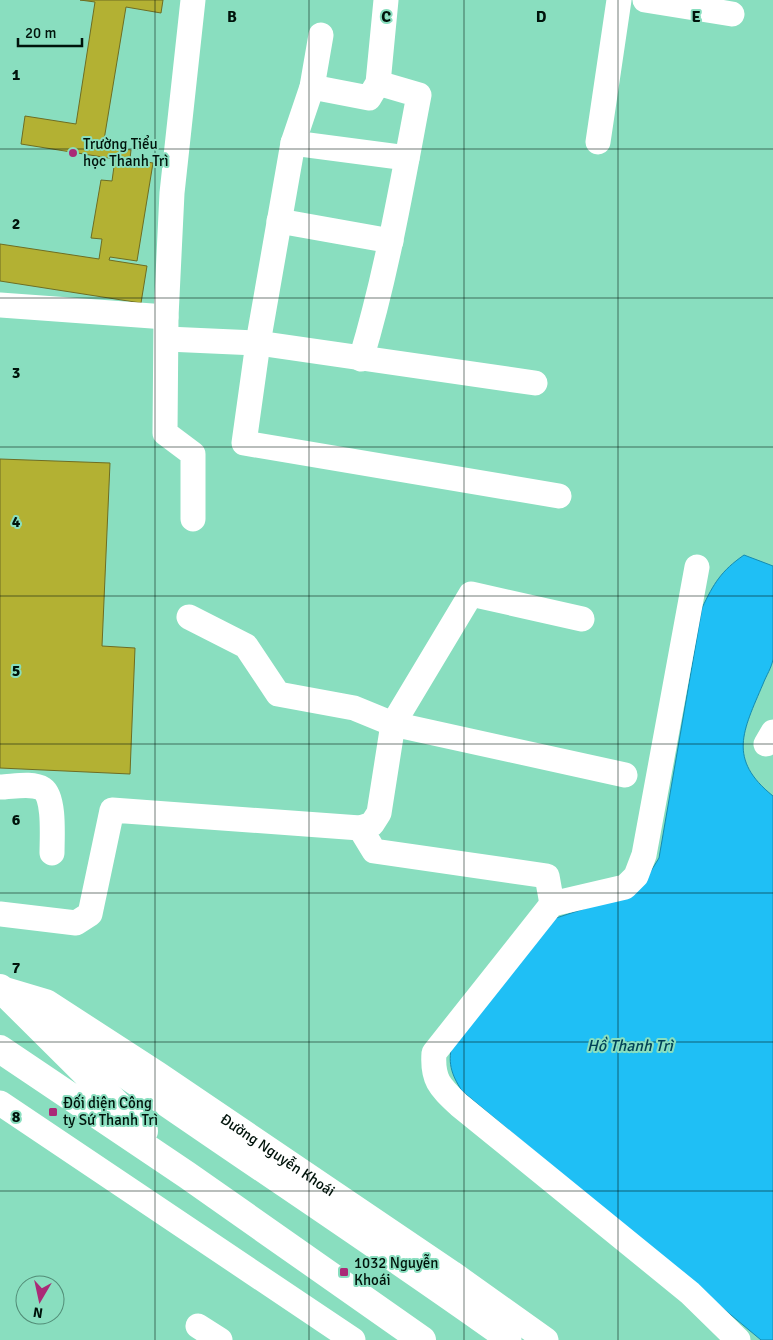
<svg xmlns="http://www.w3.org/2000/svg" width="773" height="1340" font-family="Signika,sans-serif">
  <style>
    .water { fill: #1fbff5; stroke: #168baf }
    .building { fill: #b3b133; stroke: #6e6d23 }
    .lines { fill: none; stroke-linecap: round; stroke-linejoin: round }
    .minor { stroke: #fff; stroke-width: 25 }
    .major { stroke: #fff; stroke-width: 28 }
    .grid { fill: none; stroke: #00130b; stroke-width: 1; stroke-opacity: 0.55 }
    .poi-dot { fill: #aa2a77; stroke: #89debf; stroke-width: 2 }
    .labels { text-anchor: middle; stroke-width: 4; stroke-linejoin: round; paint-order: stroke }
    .poi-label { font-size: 15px; fill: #00130b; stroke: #89debf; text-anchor: start }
    .street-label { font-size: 15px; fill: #00130b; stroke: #89debf }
    .water-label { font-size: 16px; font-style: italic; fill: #014258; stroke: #89debf }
    .grid-label { font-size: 16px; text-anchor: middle; font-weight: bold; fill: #00130b; stroke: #89debf; stroke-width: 4; stroke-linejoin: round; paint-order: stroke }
  </style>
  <rect width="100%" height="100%" fill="#89debf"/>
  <!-- water -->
  <path class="water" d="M744,555L773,566C773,596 773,629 773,659C772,667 766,676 763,684C743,731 727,759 773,796V1340H761L462,1091C451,1074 447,1062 453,1041L553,919L611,900L641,887L659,858L702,608C714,583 721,571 744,555Z"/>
  <!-- building -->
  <path class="building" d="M80,0H163L161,13L126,7L103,146L131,150L130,159L153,163L137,261L110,257L109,260L147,266L141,303L0,281V244L99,259L102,239L91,238L101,180L112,181L115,159L21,144L25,116L76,124L95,2Z
    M0,459L110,463L102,646L135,648L130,774L0,768Z"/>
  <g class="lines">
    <!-- minor -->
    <g class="minor">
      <path d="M645,0L732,14"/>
      <path d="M321,35L312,87L293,143L258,343L244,443L559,496"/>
      <path d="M312,87L369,98L378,83L386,0"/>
      <path d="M598,142L619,0"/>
      <path d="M293,143L407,158"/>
      <path d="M279,221L391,241"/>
      <path d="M0,305L166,317"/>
      <path d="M167,339L258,343L535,383"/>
      <path d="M361,359C387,273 402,184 419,95L378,83"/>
      <path d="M193,519V454L165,433L166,317L172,193L193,0"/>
      <path d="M697,567L644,855L636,876L625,887L552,904L434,1053C432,1080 440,1087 459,1105L690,1293L738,1340"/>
      <path d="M189,617L246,646L278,694L354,708L393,724L625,775"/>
      <path d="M766,744L773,732"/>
      <path d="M0,787C12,787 32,782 43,789C55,797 52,839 52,853"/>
      <path d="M360,828L374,851L547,876L552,904"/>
      <path d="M0,914L76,923L90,914L112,810L360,828L372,824L379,813L393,724L471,594L582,619"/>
      <path id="s1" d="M0,988L47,1002L158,1074L452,1273L546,1340"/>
      <path d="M41,1017C195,1127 355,1230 509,1340"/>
      <path d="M0,1103L353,1340"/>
      <path d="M198,1326L220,1340"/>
    </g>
    <!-- major -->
    <path class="major" d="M0,988L144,1131
      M0,1049L187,1175L422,1340"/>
  </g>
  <!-- grid -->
  <path class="grid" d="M155,0V1340M309,0V1340M464,0V1340M618,0V1340M0,149H773M0,298H773M0,447H773M0,596H773M0,744H773M0,893H773M0,1042H773M0,1191H773"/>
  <!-- markers -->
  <g class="poi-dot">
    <circle cx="73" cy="153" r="5"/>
    <rect x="48" y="1107" width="10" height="10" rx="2.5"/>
    <rect x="339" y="1267" width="10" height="10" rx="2.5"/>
  </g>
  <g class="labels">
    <!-- poi labels -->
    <g class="poi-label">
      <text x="83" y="149">Trường Tiểu<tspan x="83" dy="17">học Thanh Trì</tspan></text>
      <text x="63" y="1108">Đối diện Công<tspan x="63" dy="17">ty Sứ Thanh Trì</tspan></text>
      <text x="354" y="1268">1032 Nguyễn<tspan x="354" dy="17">Khoái</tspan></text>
    </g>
    <!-- street labels -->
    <g class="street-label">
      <text dy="5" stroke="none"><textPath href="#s1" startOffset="326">Đường Nguyễn Khoái</textPath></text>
    </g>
    <!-- water labels -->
    <g class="water-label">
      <text x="630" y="1051">Hồ Thanh Trì</text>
    </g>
  </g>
  <g class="grid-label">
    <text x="232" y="22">B</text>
    <text x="386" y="22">C</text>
    <text x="541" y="22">D</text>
    <text x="696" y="22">E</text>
    <text x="16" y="80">1</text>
    <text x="16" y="229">2</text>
    <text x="16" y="378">3</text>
    <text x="16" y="527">4</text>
    <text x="16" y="676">5</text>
    <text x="16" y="825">6</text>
    <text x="16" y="973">7</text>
    <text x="16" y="1122">8</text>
  </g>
  <!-- north arrow -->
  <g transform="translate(40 1300) rotate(189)"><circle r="24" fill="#89debf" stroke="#528d77"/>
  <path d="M0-4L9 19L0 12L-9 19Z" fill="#aa2a77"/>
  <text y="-8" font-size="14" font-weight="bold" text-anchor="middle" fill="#00130b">N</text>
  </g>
  <!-- scale -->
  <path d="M18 38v8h64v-8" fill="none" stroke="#00130b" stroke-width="2.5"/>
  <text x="25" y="38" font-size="15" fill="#00130b" stroke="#89debf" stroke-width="4" paint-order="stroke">20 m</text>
</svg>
